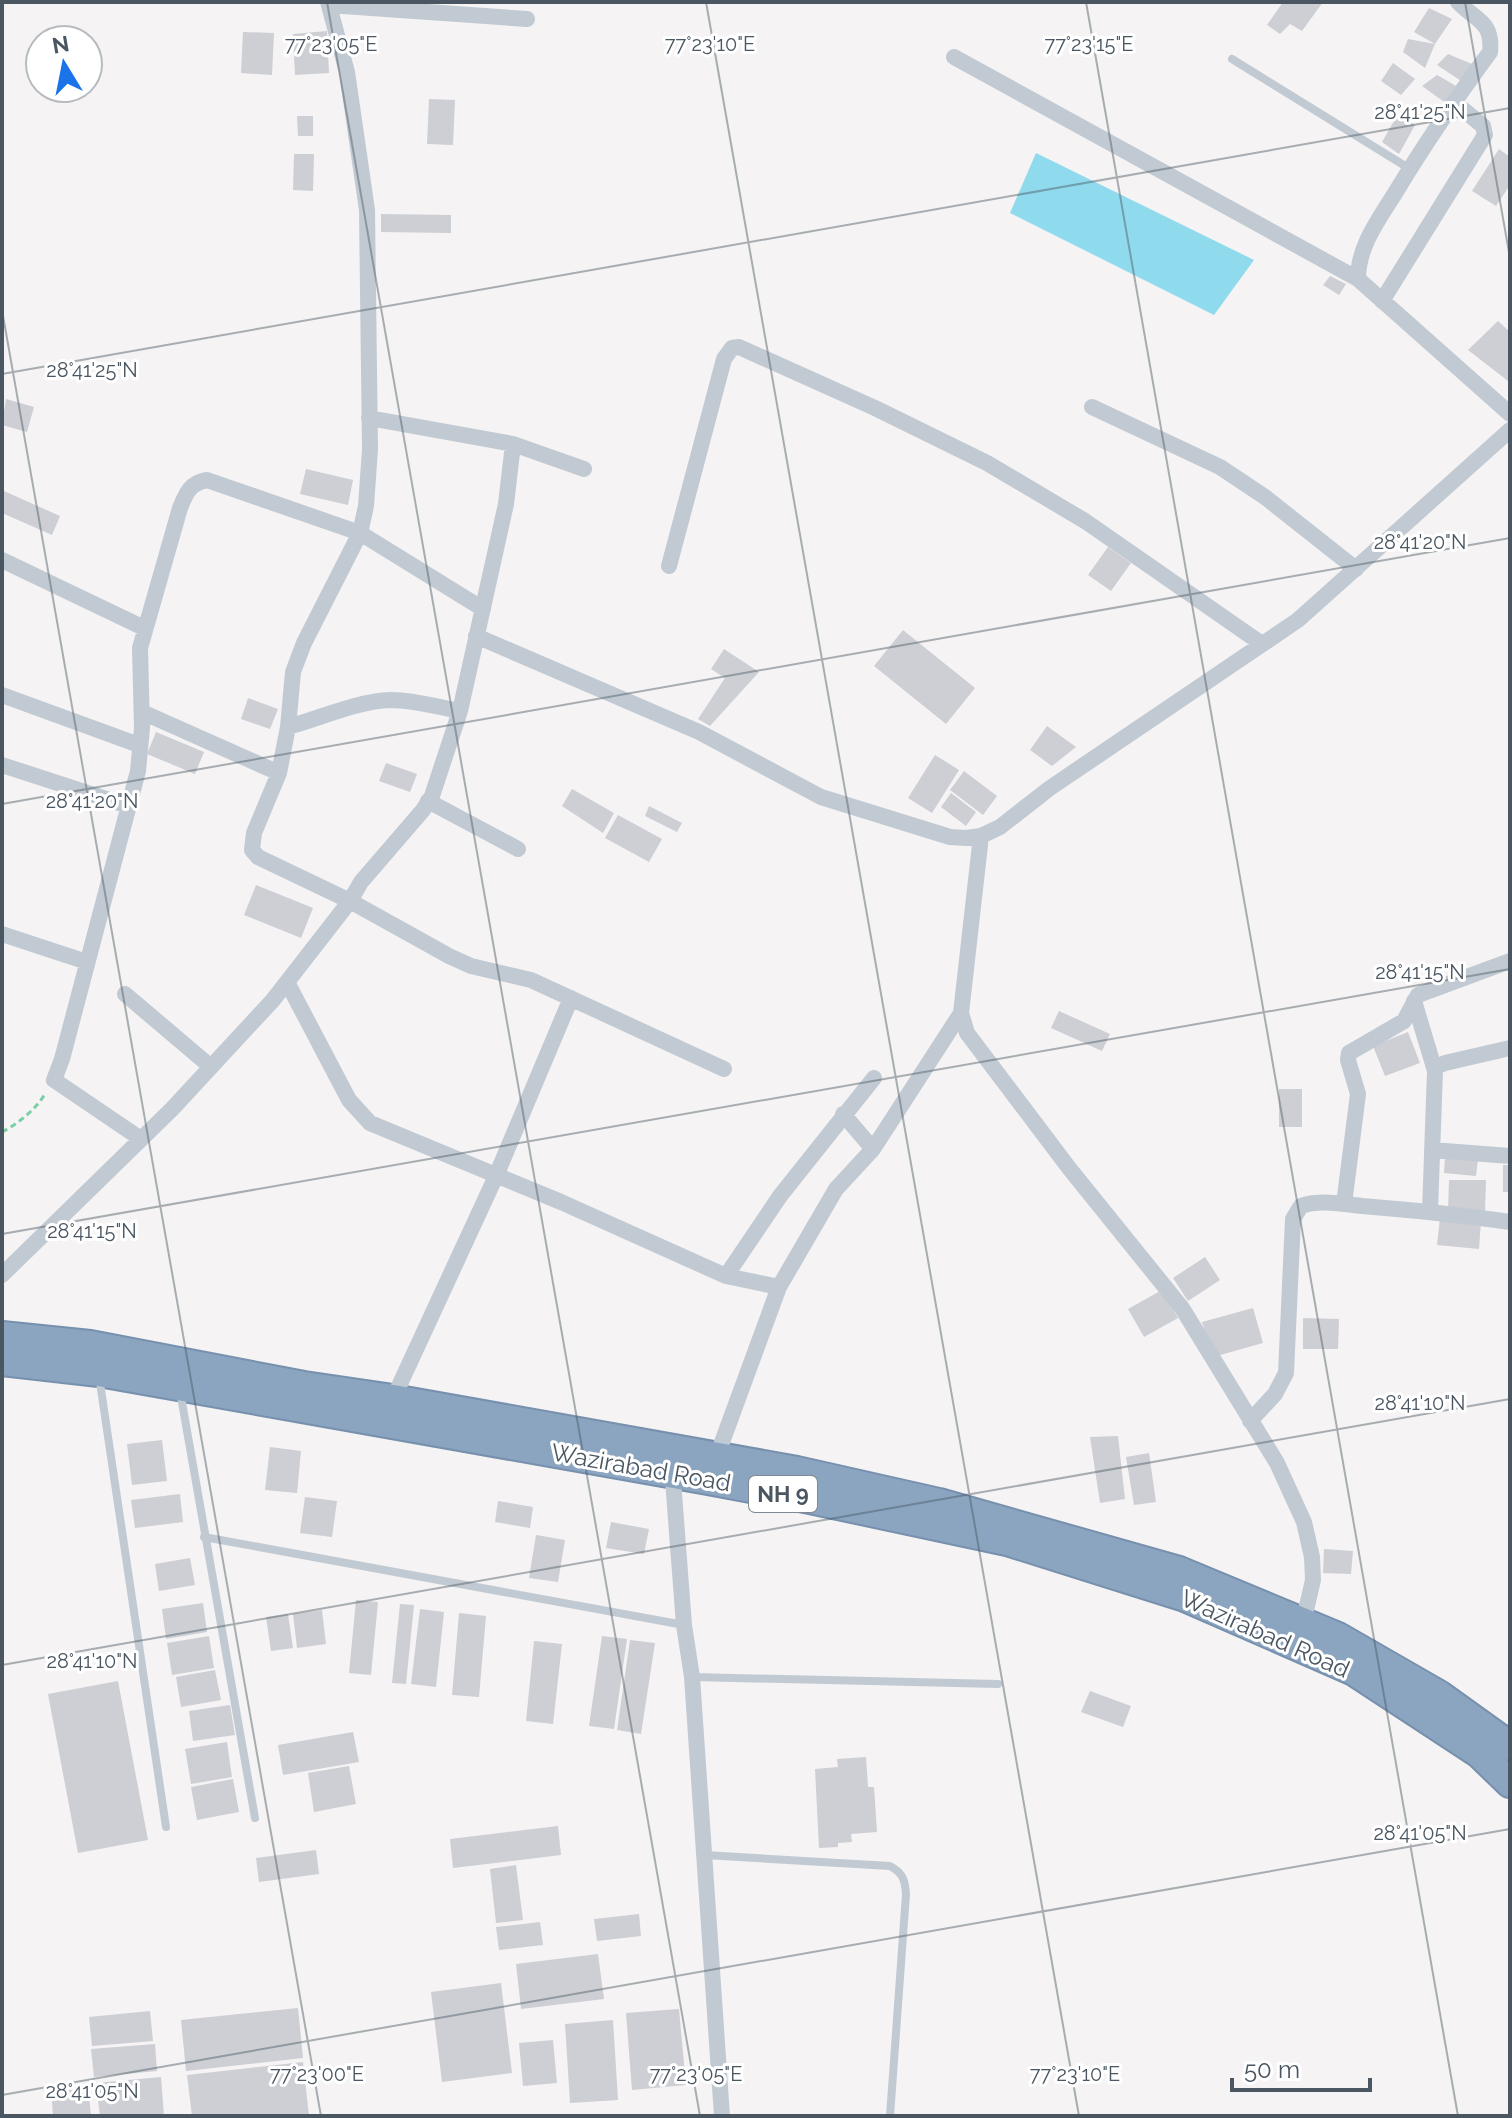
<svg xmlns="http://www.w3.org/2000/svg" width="1512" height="2118" font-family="Raleway,sans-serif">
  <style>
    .water { fill: #90daee }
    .building { fill: #cdcfd5 }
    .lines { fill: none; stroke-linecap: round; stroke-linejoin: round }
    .highway-casing { stroke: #7690ad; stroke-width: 32 }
    .path { stroke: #7ad0a6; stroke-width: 3; stroke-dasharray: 6 4; stroke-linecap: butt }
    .lane { stroke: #c1cad2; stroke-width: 8 }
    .street { stroke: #c1cad2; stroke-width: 16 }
    .highway { stroke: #8ba5c1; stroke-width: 28 }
    .ticks { fill: none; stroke: #4a5661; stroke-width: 2; stroke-opacity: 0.45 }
    .labels { text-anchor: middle; stroke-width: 6; stroke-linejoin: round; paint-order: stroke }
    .shield { fill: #fff; stroke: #808990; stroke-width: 2 }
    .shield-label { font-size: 22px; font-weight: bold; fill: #4a5661 }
    .street-label { font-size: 24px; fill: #4a5661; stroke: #fff }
    .ticks-label { font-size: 20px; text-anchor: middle; fill: #4a5661; stroke: #fff; stroke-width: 6; stroke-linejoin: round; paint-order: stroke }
  </style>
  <rect width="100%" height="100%" fill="#f5f3f3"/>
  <!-- water -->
  <path class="water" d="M1036,153L1254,260L1214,315L1010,213Z"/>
  <!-- building -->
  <path class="building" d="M1283,2H1323L1302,31L1290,24L1280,34L1267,25Z
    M1429,8L1452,19L1435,44L1414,32Z
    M327,31L329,73L295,75L293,34Z
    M243,32L274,33L272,75L241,73Z
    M1408,39L1435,44L1425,68L1403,52Z
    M1448,54L1472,64L1464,83L1437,65Z
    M1393,63L1415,79L1401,95L1381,81Z
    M1437,75L1458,87L1447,104L1422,86Z
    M429,99L455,100L453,145L427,144Z
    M1398,114L1415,125L1399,154L1382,142Z
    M297,116H313V136H298Z
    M1499,149L1510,157V185L1496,206L1472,191Z
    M294,154H314L313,191L293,190Z
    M381,214L451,215V233L381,232Z
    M1330,276L1346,284L1339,295L1323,285Z
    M1498,321L1510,332L1508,381L1468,350Z
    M6,399L34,407L27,432L2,425Z
    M306,469L353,480L348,505L300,494Z
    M4,491L60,516L52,535L2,513Z
    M1108,547L1131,563L1111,591L1088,575Z
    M903,630L975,688L946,724L874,666Z
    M724,649L759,672L710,726L698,719L725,678L711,669Z
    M248,698L278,709L270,729L241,719Z
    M1047,726L1076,747L1052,766L1030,750Z
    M156,732L204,752L195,774L147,754Z
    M935,755L959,770L932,813L908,798Z
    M386,763L417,774L410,792L379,781Z
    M964,771L997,796L983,815L950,790Z
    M572,789L614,813L603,833L562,806Z
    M951,793L976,812L966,826L941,807Z
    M649,806L682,823L677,832L645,816Z
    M618,815L662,839L649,862L605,838Z
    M256,885L313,908L301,938L244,915Z
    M1059,1011L1110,1034L1102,1051L1051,1028Z
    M1408,1032L1420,1063L1385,1076L1373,1046Z
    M1279,1089H1302V1127H1279Z
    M1445,1157L1478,1159L1476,1176L1444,1173Z
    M1503,1165H1510V1192H1503Z
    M1449,1180H1486L1485,1211H1448Z
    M1440,1218L1481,1221L1479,1249L1437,1245Z
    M1205,1257L1220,1280L1188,1301L1173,1278Z
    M1162,1290L1178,1318L1144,1337L1128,1309Z
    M1253,1308L1263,1343L1213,1357L1202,1322Z
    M1303,1318L1339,1319L1338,1349H1303Z
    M1118,1436L1125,1499L1100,1503L1090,1437Z
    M162,1440L167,1481L132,1485L127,1444Z
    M270,1447L301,1451L297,1493L265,1490Z
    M1149,1453L1156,1502L1134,1505L1126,1457Z
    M180,1494L183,1522L135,1528L131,1500Z
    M305,1497L337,1501L332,1537L300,1533Z
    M498,1501L533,1507L530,1528L495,1522Z
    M611,1522L649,1529L644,1554L606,1548Z
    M536,1535L565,1540L558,1582L529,1578Z
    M1324,1549L1353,1551L1351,1574L1323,1573Z
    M190,1558L195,1585L159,1591L155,1564Z
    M356,1600L378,1602L371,1675L349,1673Z
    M203,1603L207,1632L166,1639L162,1609Z
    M400,1604L414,1605L406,1684L392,1683Z
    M420,1609L444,1612L436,1687L411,1684Z
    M322,1610L326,1644L297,1648L293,1614Z
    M459,1613L486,1616L479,1697L452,1695Z
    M288,1614L293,1648L271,1651L266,1617Z
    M209,1636L214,1668L172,1675L167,1643Z
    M602,1636L627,1639L614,1729L589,1726Z
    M630,1640L655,1643L641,1734L617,1730Z
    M534,1641L562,1644L553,1724L526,1721Z
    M215,1670L221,1700L181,1707L176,1677Z
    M118,1681L148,1840L78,1853L48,1694Z
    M1090,1691L1131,1706L1123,1727L1081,1712Z
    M230,1705L235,1735L193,1741L189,1711Z
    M353,1732L359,1762L283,1775L278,1745Z
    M227,1742L232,1777L191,1784L185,1749Z
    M866,1757L868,1787H874L877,1832L851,1834L852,1842L838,1843V1847L819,1848L815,1769L838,1767L837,1759Z
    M349,1766L356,1804L314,1812L308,1773Z
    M233,1779L239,1812L197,1820L191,1787Z
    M558,1826L561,1855L453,1868L450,1839Z
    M316,1850L319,1874L259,1882L256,1858Z
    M516,1865L523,1920L496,1923L490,1869Z
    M639,1914L641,1936L597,1941L594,1919Z
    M540,1922L543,1945L499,1950L496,1927Z
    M598,1954L604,1999L521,2009L516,1964Z
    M501,1983L512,2073L442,2082L431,1992Z
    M298,2008L303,2058L186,2071L181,2020Z
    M679,2009L686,2085L632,2090L626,2013Z
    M150,2011L153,2041L92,2046L89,2017Z
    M613,2020L618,2100L570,2103L565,2024Z
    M553,2040L557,2083L523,2086L519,2043Z
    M155,2044L157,2071L94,2077L91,2049Z
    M303,2062L309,2116H192L187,2075Z
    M161,2077L164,2116H100L96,2083Z
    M88,2085L91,2116H53L51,2089Z"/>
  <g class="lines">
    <defs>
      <path id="highway" d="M2,1336L90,1345L304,1386L393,1399L797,1471L939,1503L1179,1571L1338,1637L1439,1695L1510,1746
        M2,1361L99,1372L708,1480L810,1499L1007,1541L1185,1597L1354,1671L1479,1753L1510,1783"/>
    </defs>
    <!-- highway casing -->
    <use href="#highway" class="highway-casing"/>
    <!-- path -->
    <path class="path" d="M2,1132C19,1123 35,1110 45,1094"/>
    <!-- lane -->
    <path class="lane" d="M1232,59L1410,169
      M99,1376L166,1827
      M180,1391L255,1818
      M204,1537L684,1625
      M693,1677L998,1684
      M705,1855L890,1866C903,1873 905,1880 906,1894L890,2116"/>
    <!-- street -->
    <path class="street" d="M328,2L347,72L367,210L370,449L366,506L360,533L304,643L293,672L288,727L279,773L254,833L252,850L258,857L350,901L449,956L471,966L531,980L724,1069
      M1458,2C1476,21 1493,21 1490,52C1457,97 1426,142 1397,190C1380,218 1358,245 1358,279L1510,414
      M329,5L527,19
      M954,57L1358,279
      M1382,301L1485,135L1483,126L1454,102
      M1092,407L1220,467L1265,497L1356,569
      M369,418L513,444L584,469
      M2,560L144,628
      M669,566L724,359L732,348L739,347L875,408L987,463L1085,521L1262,644
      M476,636L699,732L821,797L950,837L966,838L981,836L1000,827L1050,788L1298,620L1510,430
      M2,695L139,745
      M142,712L279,773
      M288,727C321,718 357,701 391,700C414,700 438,707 460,711
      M2,765L128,806
      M428,801L518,849
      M981,836L961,1013L967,1033L1069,1168L1182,1308L1277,1463L1304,1522L1312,1557L1313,1580L1303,1623
      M2,934L87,962
      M287,982L349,1100L370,1123L561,1202L726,1276L779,1287L714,1464
      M125,994L211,1067
      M1414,1001L1435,1071
      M843,1114L873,1149
      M141,1139L54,1080L62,1059L138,771L142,728L140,648L180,508C186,493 190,483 207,480L360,533L483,609
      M1432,1150L1510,1156
      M1344,1204L1358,1094L1348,1060L1349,1053L1404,1021L1418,995L1510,961
      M1430,1211L1435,1071L1438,1066L1445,1063L1510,1048
      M2,1275L172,1109L273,1000L350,901L361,882L423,810L432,796L460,711L506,504L513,444
      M726,1276L780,1196L874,1078
      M779,1287L836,1189L873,1149L961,1013
      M393,1399L496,1176L571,998
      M1250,1421L1275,1394L1286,1373L1293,1219L1301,1206C1319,1199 1343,1204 1362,1206C1412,1210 1461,1215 1510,1222
      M672,1467L684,1625L692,1677L722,2116"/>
    <!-- highway -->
    <use href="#highway" class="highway"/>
  </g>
  <!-- ticks -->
  <path class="ticks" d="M327,2L700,2116M706,2L1079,2116M1086,2L1458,2116M1465,2L1510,258M2,310L321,2116M2,374L1510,108M2,804L1510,538M2,1234L1510,969M2,1665L1510,1399M2,2095L1510,1829"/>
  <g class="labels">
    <!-- shield labels -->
    <rect class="shield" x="749" y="1476" width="68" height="36" rx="6"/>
    <g class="shield-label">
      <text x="783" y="1502">NH 9</text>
    </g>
    <!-- street labels -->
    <g class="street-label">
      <text transform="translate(641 1468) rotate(10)" y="8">Wazirabad Road</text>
      <text transform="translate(1265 1634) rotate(24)" y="8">Wazirabad Road</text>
    </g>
  </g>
  <g class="ticks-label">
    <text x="331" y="51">77°23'05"E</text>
    <text x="710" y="51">77°23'10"E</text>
    <text x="1089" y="51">77°23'15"E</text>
    <text x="1420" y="119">28°41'25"N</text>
    <text x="92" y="377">28°41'25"N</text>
    <text x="1420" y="549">28°41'20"N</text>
    <text x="92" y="808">28°41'20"N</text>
    <text x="1420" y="979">28°41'15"N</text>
    <text x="92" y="1238">28°41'15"N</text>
    <text x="1420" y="1410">28°41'10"N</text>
    <text x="92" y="1668">28°41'10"N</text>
    <text x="1420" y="1840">28°41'05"N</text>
    <text x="317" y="2081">77°23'00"E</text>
    <text x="696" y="2081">77°23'05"E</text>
    <text x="1075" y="2081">77°23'10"E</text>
    <text x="92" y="2098">28°41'05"N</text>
  </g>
  <!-- border -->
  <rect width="1512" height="2118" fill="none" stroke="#4a5661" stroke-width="8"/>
  <!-- north arrow -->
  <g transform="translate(64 64) rotate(350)"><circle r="38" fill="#ffffff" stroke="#b7bbc0" stroke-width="2"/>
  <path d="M0-6L14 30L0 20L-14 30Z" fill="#1a73e8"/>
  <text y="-12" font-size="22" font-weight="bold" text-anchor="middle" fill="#4a5661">N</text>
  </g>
  <!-- scale -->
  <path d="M1232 2078v12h138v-12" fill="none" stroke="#4a5661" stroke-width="4"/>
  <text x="1244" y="2078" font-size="24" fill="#4a5661" stroke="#ffffff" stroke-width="6" paint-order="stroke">50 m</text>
</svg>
